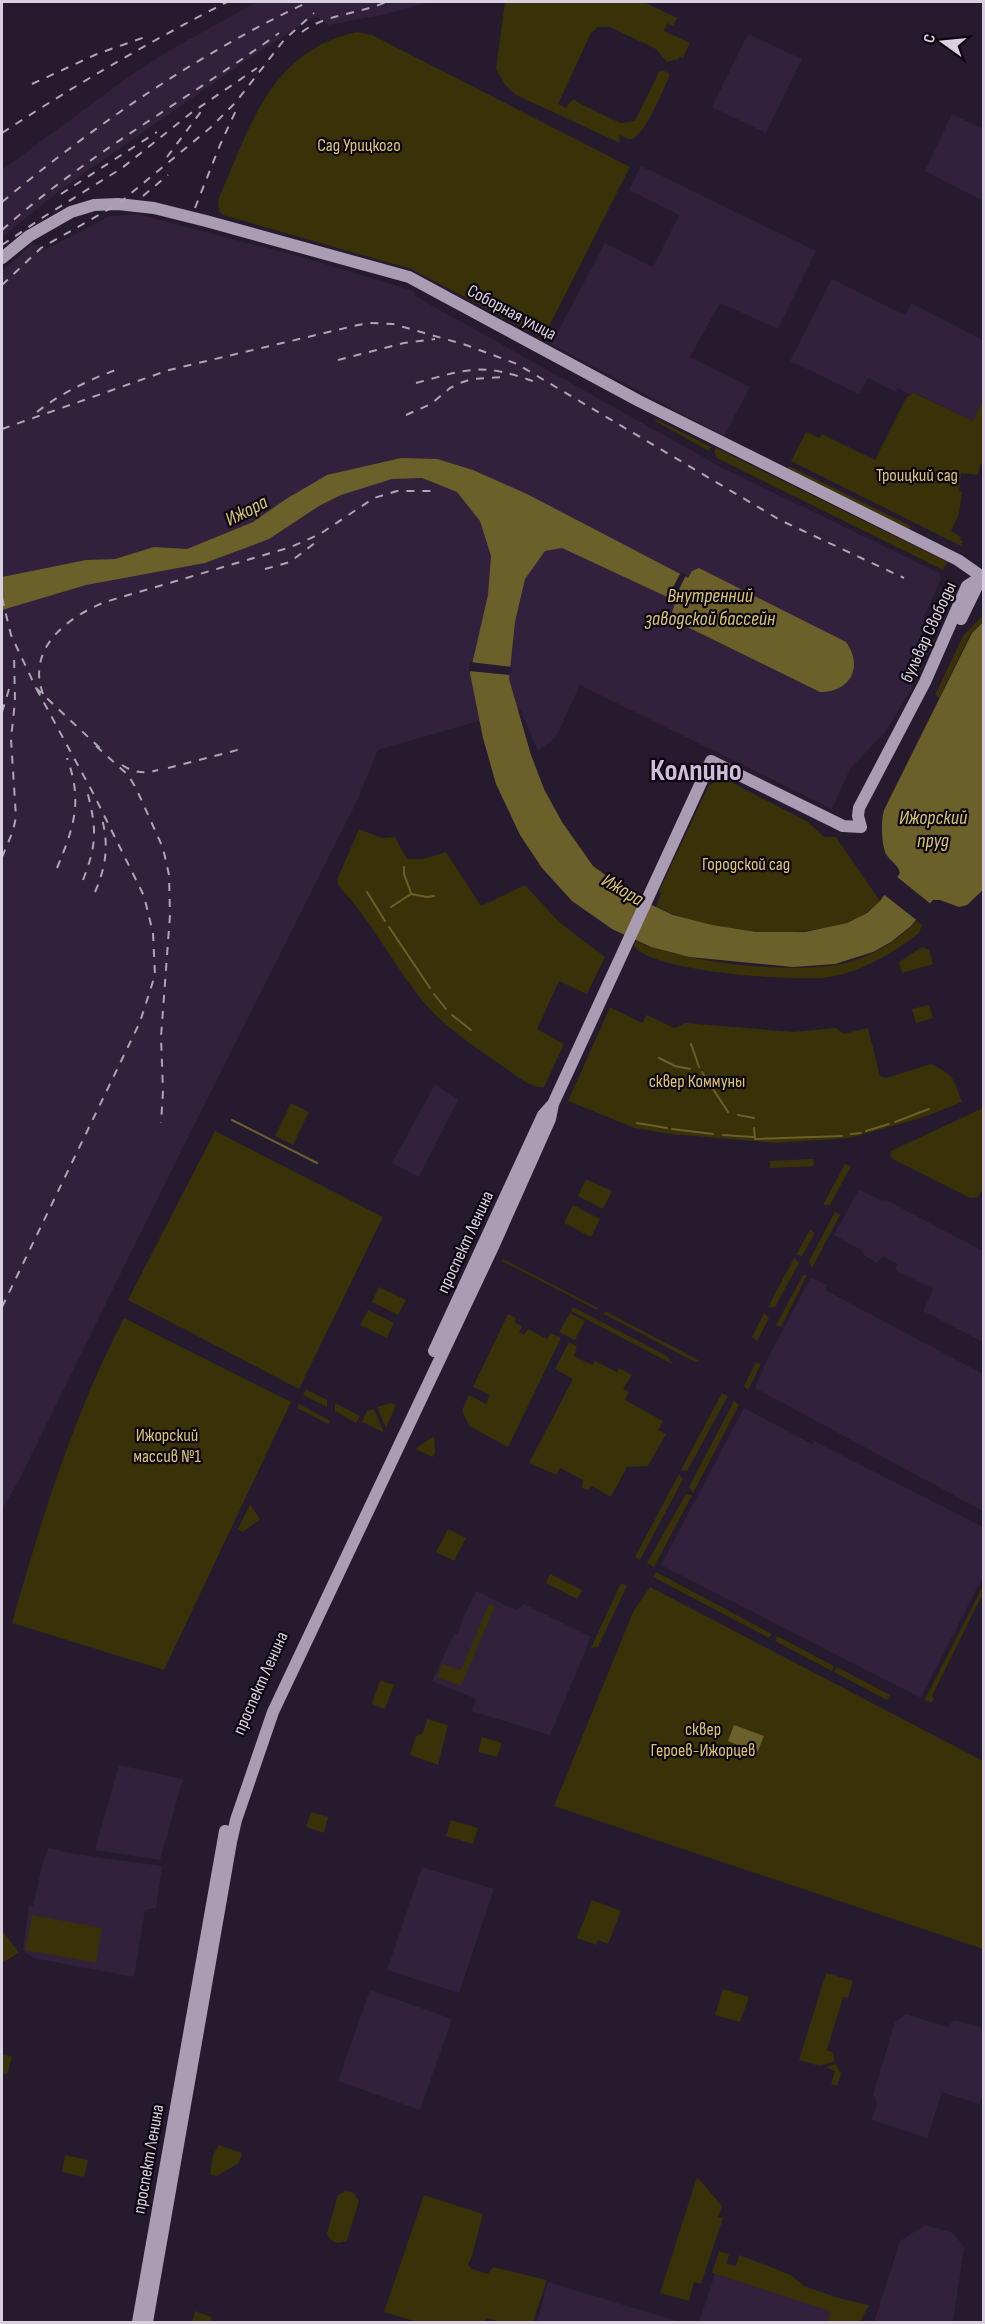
<svg xmlns="http://www.w3.org/2000/svg" width="985" height="2324" font-family="'Sofia Sans Condensed',sans-serif">
  <style>
    .built { fill: #31213c }
    .green { fill: #393108 }
    .water { fill: #6b5f2a }
    .pier { fill: #261a2f }
    .lines { fill: none; stroke-linecap: round; stroke-linejoin: round }
    .stream { stroke: #6b5f2a; stroke-width: 2 }
    .major { stroke: #a99cb3; stroke-width: 12 }
    .rail { stroke: #aea5b5; stroke-width: 2; stroke-dasharray: 8 8; stroke-linecap: butt }
    .labels { text-anchor: middle; stroke-width: 4.5; stroke-linejoin: round; paint-order: stroke }
    .park-label { font-size: 18px; fill: #d8c674; stroke: #0c0710 }
    .street-label { font-size: 18px; fill: #d8d0de; stroke: #0c0710 }
    .water-label { font-size: 20px; font-style: italic; fill: #d7c573; stroke: #0c0710 }
    .town-label { font-size: 30px; font-weight: bold; fill: #cebeda; stroke: #0c0710 }
  </style>
  <rect width="100%" height="100%" fill="#261a2f"/>
  <!-- built -->
  <path class="built" d="M257,2H429L386,14L329,25L315,16L247,60L63,188L2,237V170L131,75L177,46Z
    M748,34L802,59L766,133L712,107Z
    M952,114L983,129V201L925,171Z
    M641,166L816,251L778,329L720,303L690,357L750,387L724,436L551,344L605,243L653,267L679,215L629,190Z
    M137,214L305,258L414,291L415,296L721,467L939,573L941,579L924,617L922,636L911,690L885,732L850,769L832,809L580,685L556,737L538,751L520,709L378,750L356,803L186,1141L18,1482L2,1510V271L31,245H37L44,250L110,216Z
    M832,279L905,315L911,303L983,340V400L973,421L915,393L913,396L898,388L896,392L868,378L859,394L790,361Z
    M435,1084L458,1100L419,1177L392,1163Z
    M859,1189L882,1201L884,1199L983,1251V1342L923,1311L933,1289L895,1270L898,1264L883,1256L877,1263L864,1255L861,1250L834,1235Z
    M811,1277L827,1285L825,1290L983,1374V1511L755,1388L766,1362Z
    M744,1408L812,1444L814,1441L983,1527V1576L921,1698L661,1565Z
    M476,1591L516,1610L524,1604L591,1637L550,1735L472,1711L476,1699L432,1681L454,1634L458,1635L462,1620Z
    M119,1765L183,1779L160,1860L95,1850Z
    M49,1848L75,1854L162,1866L156,1908L145,1910L134,1977L33,1958L23,1950L29,1906H33L43,1861Z
    M422,1867L494,1889L459,1993L387,1970Z
    M370,1990L452,2019L420,2110L338,2081Z
    M906,2014L947,2027L954,2020L983,2028L984,2092L979,2104L942,2092L927,2138L872,2120L877,2102L873,2095L895,2022Z
    M925,2225L953,2233L964,2247L953,2322H874L900,2241Z
    M715,2274L831,2311L827,2322H699Z
    M548,2282L624,2305L681,2322H537Z"/>
  <!-- green -->
  <path class="green" d="M505,2H644L677,18L673,26L667,23L664,31L690,43L683,58L680,56L679,59L667,62L656,49L610,27H598L591,33L558,104L566,108L570,102L575,99L577,102L620,123L635,121L659,72L663,70L669,74V77C663,90 645,135 632,139C628,140 623,136 619,135L620,143L516,95L506,86L496,69Z
    M357,32L372,35L630,167L543,338L411,269L223,215L219,211L218,200C250,128 269,51 357,32Z
    M914,393L973,421L983,400V465L980,464L978,475L961,473L959,491L962,492L959,514L951,531L961,537L960,540L963,541L961,546L791,461L806,432L820,438L822,434L875,460L906,398Z
    M656,419L711,447L709,451L655,421Z
    M716,448L947,562L943,570L717,458L714,452Z
    M789,466L911,526L909,529L787,469Z
    M983,615V621L971,633L939,698L935,695L963,636Z
    M719,780L731,782L808,822L824,837H836L880,901C869,911 859,919 845,923C789,940 708,934 656,906L661,894L659,891L709,785Z
    M359,829L382,838L395,837L407,859H423L446,852L481,906L525,885L559,922L605,957L587,994L559,981L537,1029L564,1044L544,1087C530,1088 515,1075 504,1067C475,1047 445,1028 422,1000C392,963 371,920 338,885L337,880Z
    M917,921L922,925L919,933C893,953 863,971 830,977C800,982 646,972 634,945L636,941C682,963 801,976 850,962C876,954 898,940 917,921Z
    M922,947L929,950L933,964L902,973L899,962Z
    M929,1005L933,1018L916,1023L912,1009Z
    M610,1007L642,1023L647,1015L674,1028L685,1023L793,1032L836,1028L843,1034L868,1028L880,1076L886,1078L931,1064C955,1076 953,1077 962,1102L924,1117L850,1138L775,1143L670,1134L635,1128L568,1101Z
    M291,1103L309,1112L293,1145L275,1136Z
    M983,1108V1189L978,1197L970,1198L893,1159L890,1156L891,1151Z
    M215,1131L383,1217L299,1389L128,1300Z
    M813,1159L814,1166L770,1168V1161Z
    M845,1164L851,1166L830,1205H823Z
    M586,1179L612,1191L603,1209L578,1196Z
    M573,1205L600,1219L591,1237L564,1223Z
    M835,1212L840,1215L812,1268L809,1261Z
    M810,1230L815,1233L802,1256L796,1255Z
    M794,1258L799,1263L775,1307H768Z
    M503,1259L598,1308L597,1310L502,1261Z
    M803,1275H807L781,1327L776,1325Z
    M379,1287L406,1300L398,1315L372,1302Z
    M573,1307L667,1356L672,1364L571,1311Z
    M368,1310L394,1323L387,1338L360,1325Z
    M605,1311L700,1361L695,1362L604,1314Z
    M570,1313L585,1321L575,1340L559,1332Z
    M764,1313L769,1318L757,1341L752,1337Z
    M508,1314L516,1318L515,1323L522,1326L519,1332L524,1335L528,1329L547,1339L551,1333L561,1338L508,1447L469,1426L462,1410L469,1395L486,1404L490,1395L473,1387Z
    M124,1318L291,1402L164,1670L12,1623C42,1517 73,1416 124,1318Z
    M569,1342L577,1346L574,1356L592,1365L595,1361L617,1372L619,1368L632,1375L623,1389L629,1392L625,1400L663,1421L658,1430L666,1434L648,1466L627,1467L611,1497L592,1486L588,1490L582,1488L583,1480L560,1468L557,1475L529,1463L573,1379L555,1369Z
    M756,1362L761,1364L748,1390L744,1386Z
    M306,1389L327,1400V1407L303,1395Z
    M722,1393L728,1396L687,1471L681,1470Z
    M734,1401L739,1405L693,1493L689,1487Z
    M335,1403L360,1416L356,1423L335,1411Z
    M391,1403L396,1405L386,1428L377,1407Z
    M299,1404L330,1421L328,1424L297,1408Z
    M374,1409L383,1430V1432L362,1422L367,1411Z
    M434,1436L435,1452L433,1457L415,1449Z
    M679,1474L683,1479L640,1560L635,1557Z
    M686,1494L692,1495L654,1567L647,1563Z
    M250,1504L260,1519L243,1532L238,1529Z
    M448,1529L466,1538L454,1561L436,1552Z
    M656,1572L772,1634L769,1638L653,1577Z
    M550,1574L582,1590L577,1599L546,1583Z
    M621,1583L627,1586L598,1647L591,1648Z
    M983,1586V1593L932,1696L934,1699L932,1702L926,1701L925,1699Z
    M650,1587L983,1761V1949L554,1806L633,1612Z
    M489,1604L495,1606L461,1686L437,1677L442,1664L461,1670Z
    M777,1636L834,1666L832,1671L775,1641Z
    M837,1667L890,1695L887,1700L834,1672Z
    M380,1680L394,1685L385,1709L372,1704Z
    M427,1719L448,1725L438,1765L410,1755L416,1736L423,1733Z
    M482,1737L502,1743L497,1757L478,1752Z
    M311,1812L328,1817L324,1833L306,1827Z
    M451,1820L478,1828L473,1844L446,1836Z
    M592,1900L621,1911L608,1944L598,1940L596,1945L577,1938Z
    M32,1915L102,1928L96,1963L25,1950Z
    M2,1930L19,1953L3,1962Z
    M826,1973L853,1981L848,1998L843,1997L827,2050L832,2052L835,2061L820,2066L799,2060Z
    M723,1989L749,1997L740,2022L715,2015Z
    M2,2054L12,2057L7,2074L2,2073Z
    M836,2064L841,2074L837,2086L831,2084L835,2071L825,2067Z
    M219,2145L242,2153L239,2163L217,2176L210,2174L213,2155Z
    M65,2155L88,2160L84,2177L62,2172Z
    M697,2177L722,2206L718,2217L723,2218L701,2284L694,2282L689,2301L660,2293Z
    M346,2191L354,2193L359,2201L347,2240C339,2245 330,2243 327,2233L338,2195Z
    M424,2195L483,2214L472,2256L468,2265L472,2269L488,2274L493,2267L547,2280L533,2322H501L486,2318L485,2322H417L384,2312Z
    M719,2251L729,2254L727,2264L736,2266L739,2255L791,2275L804,2286L838,2298L869,2305L860,2322H827L830,2311L712,2273Z
    M195,2311L211,2317L212,2322H192Z"/>
  <!-- water -->
  <path class="water" d="M401,458L437,459L473,470L527,494L688,578L692,571L699,568L846,642C864,667 850,692 820,692L675,621L672,618V612L676,601L562,548L545,551L525,579L515,622L509,679L531,755L544,789L562,822L593,866L637,898L673,915L712,925L756,932H805L847,923L867,913L880,901L900,873C898,864 890,861 886,854C881,843 881,821 884,810L972,633L983,622V890L967,905L959,907L940,900H933L911,926L891,942L873,952L835,964L793,967L689,957L651,947L612,929L572,901L542,868L520,835L496,784L483,738L470,673L488,595L491,556L480,521L457,492L422,478L392,479L341,495L319,506L269,539L205,563L86,585L2,610V577L86,560L115,559L154,547L187,549L253,522L286,499L327,475Z
    M734,1725L764,1736L757,1753L728,1741Z"/>
  <!-- pier -->
  <path class="pier" d="M681,572L686,575L673,602L667,599Z
    M470,662L512,667L511,675L469,671Z
    M896,876L932,905L919,922L882,893Z"/>
  <g class="lines">
    <!-- stream -->
    <path class="stream" d="M404,867V874L411,893
      M367,892L385,921
      M391,907L411,894L427,897L434,896
      M389,927L430,988
      M434,994L446,1009
      M452,1015L471,1030
      M691,1044L699,1067
      M659,1058L675,1066L690,1069
      M702,1072L728,1112
      M738,1115L754,1118
      M232,1120L317,1163
      M895,1122L929,1109
      M637,1123L667,1128
      M754,1128L755,1139L842,1136
      M672,1129L713,1134
      M866,1131L889,1124
      M851,1134L861,1133
      M723,1135L753,1137"/>
    <!-- major -->
    <path class="major" d="M2,258L29,236L71,212L94,205L118,204L154,208L206,221L409,277L639,401L958,560L984,578
      M961,619L981,578
      M861,827L858,816L859,808L925,682L967,586L981,577
      M434,1351L543,1115L552,1105
      M138,2322L225,1831
      M147,2322L231,1842L236,1820L273,1712L492,1249L550,1119L553,1104L711,761L843,826L861,827"/>
    <!-- rail -->
    <path class="rail" d="M302,32C325,14 360,14 386,2
      M32,84L97,54L148,36
      M2,133C75,85 149,42 227,2
      M167,157L203,109
      M61,194L157,132
      M143,196L168,175
      M2,202C96,124 198,54 308,2
      M195,208L220,145L238,106
      M2,230C87,154 187,100 279,33
      M2,245L45,216L122,168L191,113L257,68
      M2,285L41,248L118,204L210,128L236,102L284,40L314,13
      M338,360L404,343L435,339
      M416,383C468,369 482,362 535,382
      M37,412C61,393 89,380 118,369
      M406,415L431,404L450,388L460,383L472,379L505,377
      M2,429L169,370L358,325L370,323L393,324L466,345L517,364L780,520L904,578
      M265,569L290,562L320,539
      M2,598L11,635L36,688L103,751
      M43,694C26,648 68,617 105,602L291,547L320,534L374,498L397,491H432
      M2,712L10,686
      M96,746L128,775L136,788L163,848L169,875L170,915L161,1037L163,1091L161,1123
      M122,765C134,773 144,774 158,770
      M168,768L245,748
      M2,857L13,831L16,817L11,739L15,701L14,653
      M57,868C74,827 83,801 67,758
      M83,880C97,844 97,829 87,791
      M95,892C106,867 109,845 102,819
      M2,1307L140,1022L155,975L153,933L144,896L93,793L36,688"/>
  </g>
  <g class="labels">
    <!-- park labels -->
    <g class="park-label">
      <text x="359" y="151">Сад Урицкого</text>
      <text x="917" y="481">Троицкий сад</text>
      <text x="746" y="870">Городской сад</text>
      <text x="697" y="1087">сквер Коммуны</text>
      <text x="167" y="1441">Ижорский<tspan x="167" dy="21">массив №1</tspan></text>
      <text x="703" y="1735">сквер<tspan x="703" dy="21">Героев-Ижорцев</tspan></text>
    </g>
    <!-- street labels -->
    <g class="street-label">
      <text transform="translate(512 312) rotate(28)" y="6">Соборная улица</text>
      <text transform="translate(928 632) rotate(-65)" y="6">бульвар Свободы</text>
      <text transform="translate(465 1242) rotate(-65)" y="6">проспект Ленина</text>
      <text transform="translate(260 1683) rotate(-66)" y="6">проспект Ленина</text>
      <text transform="translate(148 2159) rotate(-80)" y="6">проспект Ленина</text>
    </g>
    <!-- water labels -->
    <g class="water-label">
      <text transform="translate(246 510) rotate(-27)" y="7">Ижора</text>
      <text x="710" y="602">Внутренний<tspan x="710" dy="23">заводской бассейн</tspan></text>
      <text x="933" y="824">Ижорский<tspan x="933" dy="23">пруд</tspan></text>
      <text transform="translate(623 889) rotate(30)" y="7">Ижора</text>
    </g>
    <!-- town labels -->
    <g class="town-label">
      <text x="696" y="780">Колпино</text>
    </g>
  </g>
  <!-- border -->
  <rect width="985" height="2324" fill="none" stroke="#d8d0de" stroke-width="6"/>
  <!-- north arrow -->
  <g transform="translate(943 42) rotate(285)" stroke="#0c0710" stroke-width="4.5" paint-order="stroke">
  <path d="M0-4.5L10 22L0 15L-10 22Z" fill="#d8d0de"/>
  <text y="-9" font-size="16" font-weight="bold" text-anchor="middle" fill="#d8d0de">С</text>
  </g>
</svg>
